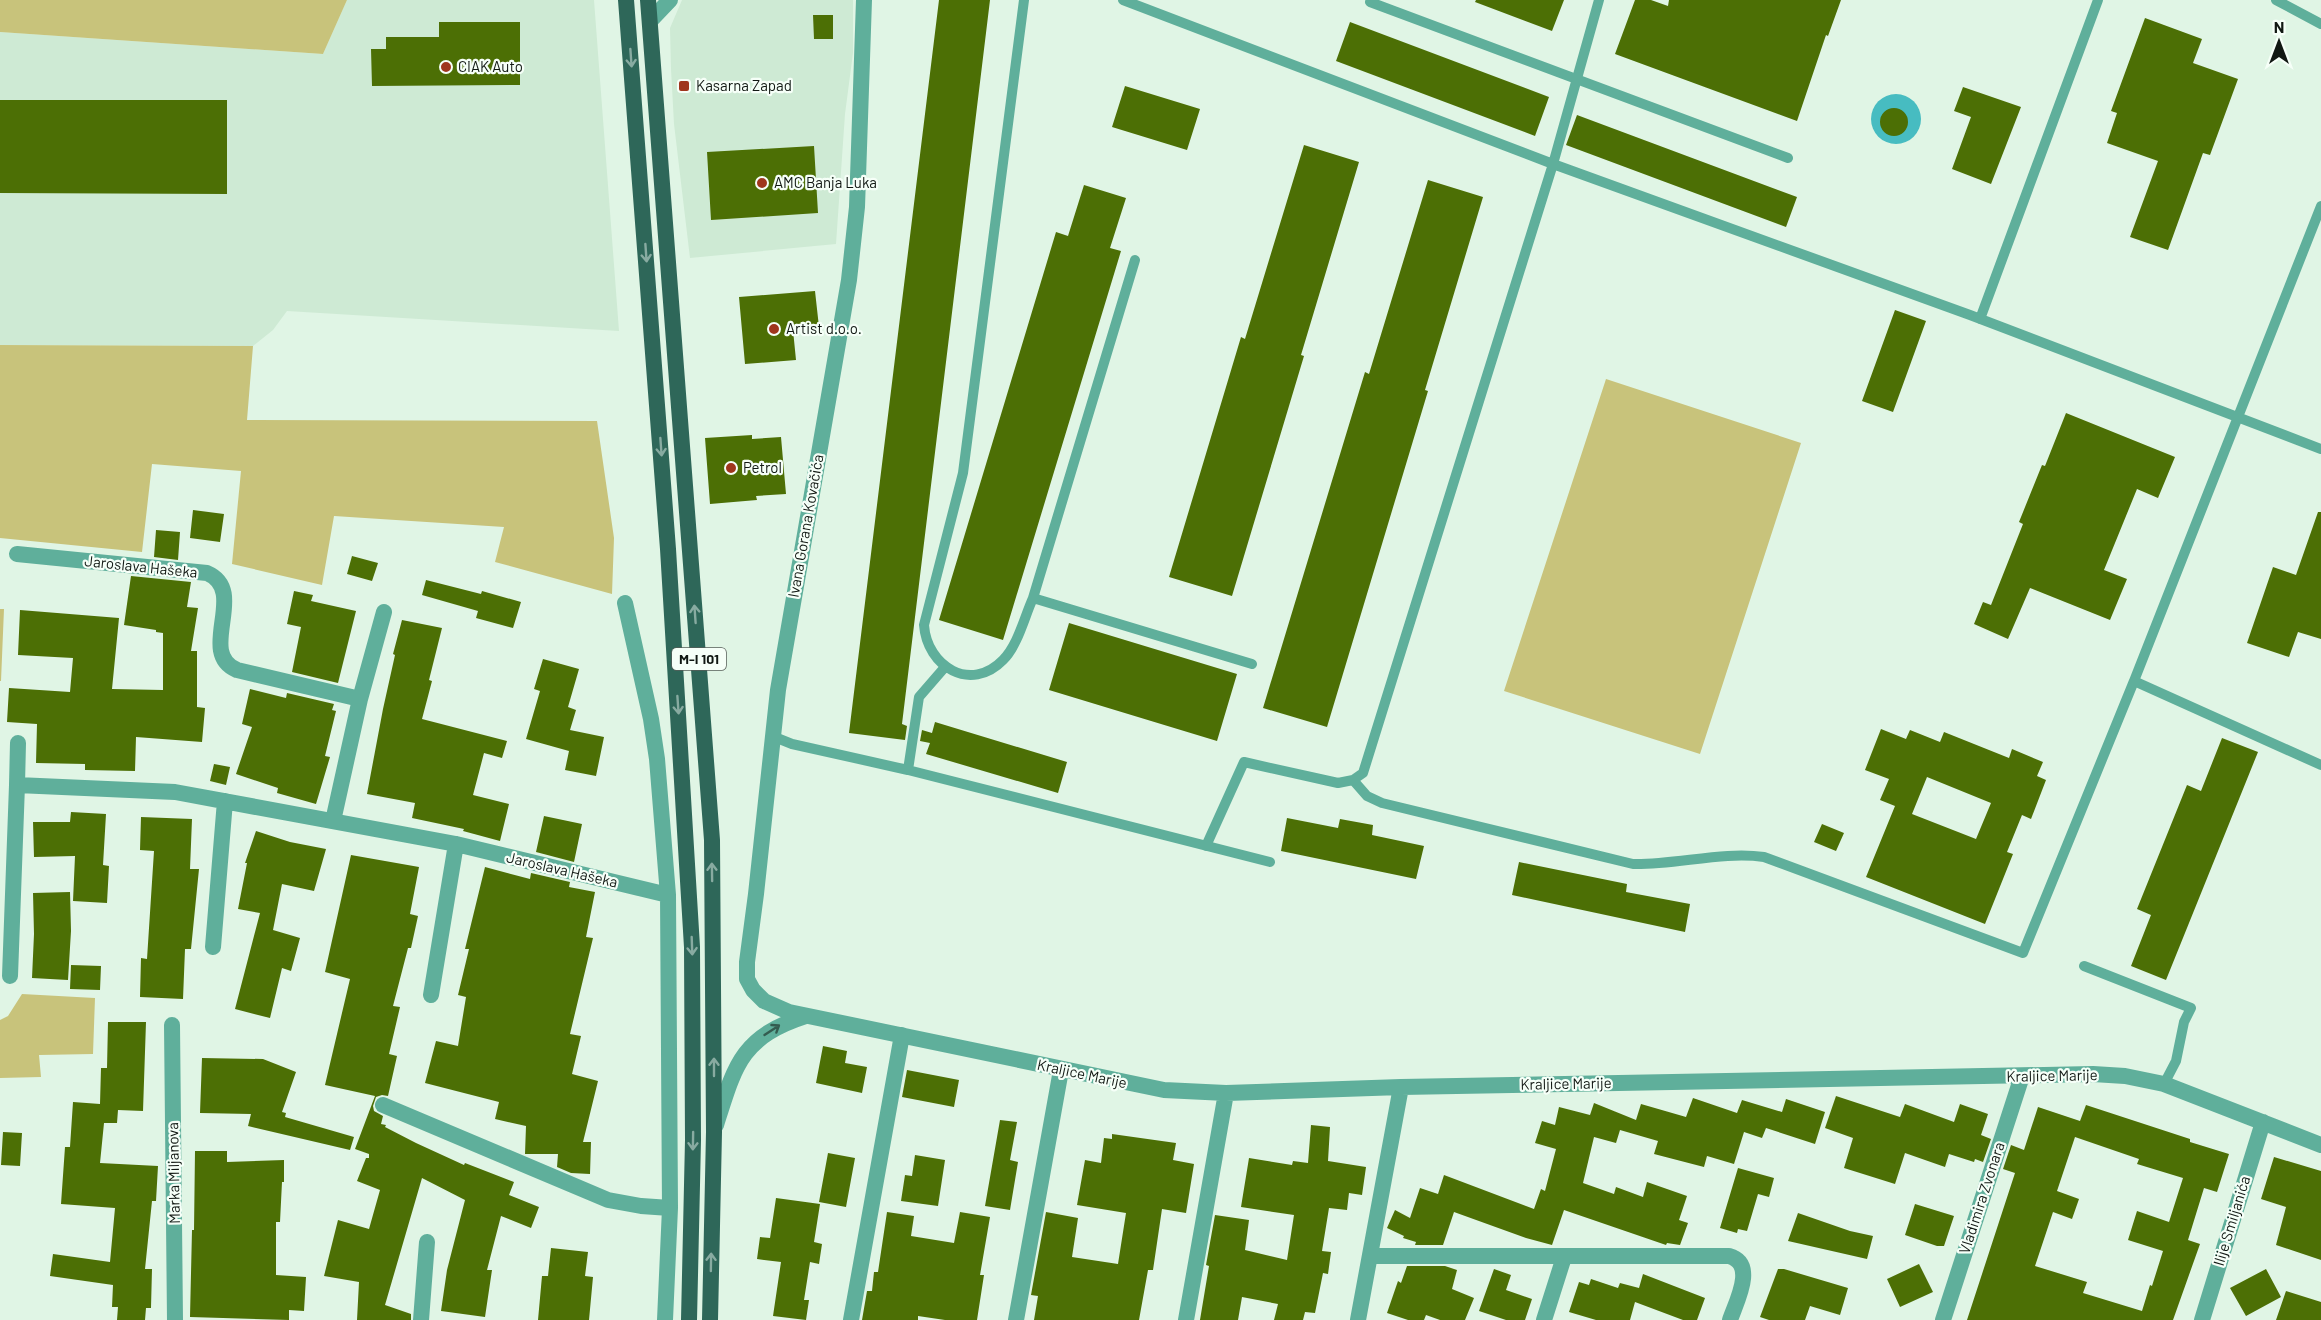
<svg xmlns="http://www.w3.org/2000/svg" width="2321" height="1320" font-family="Barlow,sans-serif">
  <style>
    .built { fill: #ceead4 }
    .green { fill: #c8c37b }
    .water { fill: #47bcc1 }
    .building { fill: #4c6f05; fill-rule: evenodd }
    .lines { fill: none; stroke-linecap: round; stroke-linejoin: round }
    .service { stroke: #5faf9b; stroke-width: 10 }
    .minor { stroke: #5faf9b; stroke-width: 16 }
    .primary { stroke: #2e6759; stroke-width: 16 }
    .oneway { stroke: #88aba1 }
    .oneway2 { stroke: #345c50 }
    .poi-dot { fill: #9f361d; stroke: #f6fff8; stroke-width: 2 }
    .labels { text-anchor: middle; stroke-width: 4.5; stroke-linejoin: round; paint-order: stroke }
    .shield { fill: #f6fff8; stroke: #565d58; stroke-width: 1.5 }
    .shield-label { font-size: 14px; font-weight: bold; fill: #111813 }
    .poi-label { font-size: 15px; fill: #111813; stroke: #f6fff8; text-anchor: start }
    .street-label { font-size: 15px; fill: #111813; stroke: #f6fff8 }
  </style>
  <rect width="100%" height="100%" fill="#e0f5e5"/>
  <!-- built -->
  <path class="built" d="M347,0H594L619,331L287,311L273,330L253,346L0,345V32L323,54Z
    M682,0H853V53L845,114L836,244L690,258L674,124L671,69L670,28Z"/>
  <!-- green -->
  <path class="green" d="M0,0H347L323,54L0,32Z
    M0,345L253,346L247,420L597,421L614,538L612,594L495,562L504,527L334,516L322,585L232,564L241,471L152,464L142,552L0,538Z
    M1606,379L1801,443L1700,754L1504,691Z
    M0,609H4L1,681H0Z
    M22,994L95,998L93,1054L39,1055L41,1077L0,1078V1020L8,1016Z"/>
  <!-- water -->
  <path class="water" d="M1871 119a25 25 0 1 1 50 0a25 25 0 1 1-50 0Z"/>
  <!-- building -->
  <path class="building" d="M939,0H990L902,724L907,726L905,740L849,733Z
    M1476,0H1564L1552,31L1475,2Z
    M1635,0H1651L1668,6L1669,0H1841L1828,36L1826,35L1797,121L1615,54Z
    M813,15H833V39H814Z
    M2145,18L2202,39L2193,63L2238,79L2210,155L2203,153L2168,250L2130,237L2158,161L2107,143L2117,113L2111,111Z
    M439,22H520V85L372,86L371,49H386V37H439Z
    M1350,22L1549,97L1535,136L1336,61Z
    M1125,86L1200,109L1187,150L1112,127Z
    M1963,87L2021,107L1991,184L1952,169L1971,117L1954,111Z
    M0,100H227V194L0,193Z
    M1880 122a14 14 0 1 1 28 0a14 14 0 1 1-28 0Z
    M1577,115L1797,197L1786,227L1566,145Z
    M1304,145L1359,162L1301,355L1304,356L1232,596L1169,577L1241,337L1245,339Z
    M814,146L818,213L711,220L707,152Z
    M1428,180L1483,197L1425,390L1428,391L1327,727L1263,708L1365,372L1369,374Z
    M1084,185L1126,198L1110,248L1121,251L1003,640L939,620L1056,232L1068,236Z
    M815,291L819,327L793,330L796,360L745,364L739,297Z
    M1895,310L1926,321L1893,412L1862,401Z
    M2066,413L2175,457L2158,498L2137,489L2104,570L2127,579L2110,620L2030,588L2008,639L1974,624L1983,602L1991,605L2023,524L2019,522L2042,465L2045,466Z
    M752,435V439L781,437L786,494L756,496L757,500L710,504L705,438Z
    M193,510L224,514L220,542L190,538Z
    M2318,512H2321V639L2298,632L2289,657L2247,643L2273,567L2296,575Z
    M156,530L180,532L178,560L154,557Z
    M352,556L378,563L372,581L347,574Z
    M131,576L191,582L187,607L198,608L191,651H197V707L205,708L202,742L136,737L135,771L85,770V764L36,763L37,724L7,722L9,688L70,692L73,658L18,655L20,610L119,618L112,689L163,690V633L156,632V630L124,625Z
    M426,580L481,594L482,591L521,602L513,628L476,618L478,611L422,595Z
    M294,591L313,595L311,601L356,611L338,683L292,672L301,627L287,624Z
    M402,620L442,628L429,680L432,681L422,719L507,741L502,758L484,753L473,795L509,804L500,841L463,831L464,829L412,818L415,803L367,794L383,709L395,655L393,654Z
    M1069,623L1237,674L1217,741L1049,690Z
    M543,659L579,669L568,707L576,710L570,730L604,737L596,776L565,770L569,751L526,739L540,691L534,689Z
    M250,689L286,698L287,693L334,704L332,710L336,711L325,756L330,757L316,804L277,793L278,788L236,774L252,727L242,724Z
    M935,722L1067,762L1058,793L926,754L930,743L920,741L922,730L932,733Z
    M1881,729L1906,739L1910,730L1940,742L1944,732L2009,758L2012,749L2043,762L2037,776L2046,780L2031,819L2022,815L2007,852L2013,854L1985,924L1866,877L1895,806L1880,800L1889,779L1865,770ZM1927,777L1991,803L1976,839L1912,814Z
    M2222,738L2258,752L2166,980L2131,966L2151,915L2137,909L2187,785L2201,791Z
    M214,764L230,767L226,785L210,781Z
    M71,812L106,814L103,865L109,866L107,903L73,901L75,856L34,857L33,822H70Z
    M544,816L582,824L574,862L536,852Z
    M141,817L192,819L190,869H199L191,949H185L183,999L140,997L141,958L147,959L154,851L140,850Z
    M1287,818L1338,828L1340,819L1373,825L1372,835L1424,846L1416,879L1281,851Z
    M1822,824L1844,833L1836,851L1814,842Z
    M256,831L290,842L326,849L314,891L282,884L273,930L300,938L291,971L282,968L270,1018L235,1009L260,913L238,909L247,863H245Z
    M351,855L419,867L410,914L418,916L411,948H408L393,1006L400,1007L389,1054L397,1056L388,1096L382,1095L376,1097L373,1106L374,1111L383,1116L381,1124L386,1125L385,1127L416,1143L464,1165L465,1163L514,1182L509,1195L539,1207L531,1228L501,1216L487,1270H492L485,1317L441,1311L447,1270L465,1200L422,1178L385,1305L411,1314V1320H357L359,1282L324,1276L338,1220L369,1229L380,1190L357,1181L366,1158H369V1154L355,1149L375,1096L325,1085L350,979L325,972Z
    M1519,862L1627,884L1626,892L1690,904L1685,932L1512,895Z
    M485,867L530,879L531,873L570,882L569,887L595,892L586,937L593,938L570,1034L581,1036L572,1074L598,1081L583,1142H591L590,1174L571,1173L557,1167L558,1154H525L526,1126L495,1119L499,1102L425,1083L436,1041L458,1046L466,997L458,995L469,949H465Z
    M70,892L71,931L68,980L32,978L34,934L33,893Z
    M71,965L101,966L100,990L70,989Z
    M108,1022H146L143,1111L118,1110L117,1123H104L100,1163L158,1166L156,1201H152L145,1269H152L151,1308H146L145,1320H117L118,1307H112L113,1285L50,1276L53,1254L110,1262L115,1208L61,1204L65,1147H70L73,1102L100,1104L101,1068H107Z
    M823,1046L847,1051L845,1063L867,1067L862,1093L816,1083Z
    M202,1058L263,1059L296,1072L282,1112L286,1113L285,1117L354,1137L350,1150L248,1126L251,1114L200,1113Z
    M907,1070L959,1080L954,1107L902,1097Z
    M1836,1096L1900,1117L1905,1104L1954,1122L1960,1104L1988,1114L1981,1135L1991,1139L1983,1162L1975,1159L1974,1162L1949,1154L1945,1167L1905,1153L1895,1184L1844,1168L1853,1138L1825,1128Z
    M1693,1098L1737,1113L1742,1100L1782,1112L1786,1099L1825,1112L1815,1144L1766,1128L1762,1138L1744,1132L1734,1164L1707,1156L1704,1167L1654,1154L1658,1141L1620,1130L1616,1143L1594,1137L1583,1183L1614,1194L1616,1187L1643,1197L1647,1182L1687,1196L1679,1220L1688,1223L1680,1245L1667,1243L1666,1245L1564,1210L1552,1245L1526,1238L1454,1212L1443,1245H1415L1416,1242L1403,1238L1404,1236L1387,1228L1395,1210L1410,1218L1420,1188L1438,1194L1444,1175L1534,1209L1541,1189L1545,1191L1556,1149L1535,1143L1542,1121L1555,1125L1559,1107L1590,1115L1594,1103L1636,1120L1641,1104L1686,1117Z
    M2086,1105L2190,1139V1142L2229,1154L2217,1192L2204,1188L2188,1240L2200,1244L2173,1320H1967L2015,1173L2003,1169L2011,1145L2024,1150L2038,1107L2080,1121ZM2075,1137L2139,1159L2137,1164L2183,1178L2169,1222L2137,1211L2128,1240L2163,1251L2152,1286L2150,1285L2142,1311L2083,1293L2087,1282L2035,1266L2053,1212L2072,1219L2079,1199L2057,1191Z
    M1000,1120L1017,1122L1010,1160L1018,1162L1010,1210L985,1206Z
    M1311,1125L1330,1127L1328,1161L1366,1167L1362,1195L1349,1193L1347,1210L1329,1208L1322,1251L1331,1252L1328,1274L1323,1273L1315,1313L1305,1312L1303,1320H1274L1278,1304L1242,1297L1238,1320H1200L1209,1266L1206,1265L1215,1215L1249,1220L1245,1250L1287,1260L1294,1215L1241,1207L1249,1158L1292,1165L1293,1161L1308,1163Z
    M3,1132L22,1133L20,1166L1,1165Z
    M1112,1134L1176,1143L1173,1160L1194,1164L1186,1213L1162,1209L1153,1270H1148L1139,1320H1034L1038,1296L1031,1295L1046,1212L1078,1218L1072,1257L1118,1264L1126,1213L1077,1205L1085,1160L1101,1163L1104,1138L1112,1139Z
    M195,1151H227V1162L284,1160V1182H282L280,1222H276V1275L306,1277L304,1311L289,1310V1320L190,1317L192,1230H194Z
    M828,1153L855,1158L846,1207L819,1202Z
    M915,1155L945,1160L938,1206L901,1201L905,1175L912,1176Z
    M2274,1157L2321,1171V1260L2276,1245L2286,1207L2261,1199Z
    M1738,1168L1774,1178L1769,1197L1758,1194L1747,1231L1738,1229L1737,1233L1720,1228Z
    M776,1198L820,1204L814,1242L822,1244L819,1264L810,1262L804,1300H809L806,1320L773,1316L781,1262L757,1259L760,1237L770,1238Z
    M1915,1204L1954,1216L1944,1246H1937L1905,1235Z
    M887,1212L914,1216L911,1236L954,1243L960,1212L990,1217L980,1275H984L977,1320H945L918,1316V1320H862L867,1291H872L874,1272H878Z
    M1798,1213L1850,1231L1873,1236L1867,1259L1788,1241Z
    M551,1248L588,1252L585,1276L593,1277L589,1320H538L542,1276H548Z
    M1919,1264L1933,1292L1900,1307L1887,1279Z
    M1407,1266H1445L1457,1270L1452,1289L1474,1298L1465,1320H1440L1426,1315L1424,1320H1408L1387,1313L1398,1281L1401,1283Z
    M1494,1269L1511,1275L1506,1290L1532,1299L1525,1320H1506L1479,1311Z
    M1778,1269H1784L1848,1288L1840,1315L1810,1306L1805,1320H1769L1760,1317Z
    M2266,1269L2281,1297L2246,1316L2230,1288Z
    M1643,1274L1705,1298L1697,1320H1683L1635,1302L1630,1320H1596L1569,1312L1579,1282L1589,1285L1591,1279L1618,1288L1620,1283L1639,1288Z
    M2286,1291L2321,1302V1320H2276Z"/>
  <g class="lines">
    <!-- service -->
    <path class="service" d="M1024,0L963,473L924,625C927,667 971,693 1003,660C1018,645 1024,618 1033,598
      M1123,0L1553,164L1970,315L2321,449
      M2276,0L2321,24
      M1370,2L1788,158
      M2321,206L2134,681L2321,765
      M1135,260L1033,598L1252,664
      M1980,319L2098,0
      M772,736L792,744L908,770L1270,862
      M908,770L919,697L945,667
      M1353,780L1367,796L1382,803L1633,864C1676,865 1723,851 1764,857L2023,953L2134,681
      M1206,846L1244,762L1338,783L1353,780L1363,773L1553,164L1599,0
      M2084,966L2191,1008L2184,1022L2176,1061L2164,1084"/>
    <!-- minor -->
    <path class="minor" d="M864,0L857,207L849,280L778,690L756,894L747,962V979L753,990L764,1001L789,1012L1164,1090L1226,1093L1401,1087L2093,1074L2125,1076L2164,1084L2321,1145
      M650,21L670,0
      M17,554L207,573C249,591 196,653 237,670L360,699L333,821
      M625,603L651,719L657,759L668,895L670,1208L665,1320
      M360,699L384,612
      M17,785L18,743
      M213,947L225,801
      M10,976L17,785L175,792L456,844L668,895
      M431,995L456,844
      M172,1025L175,1320
      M383,1105L608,1200L641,1206L670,1208
      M716,1125C735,1065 741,1037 806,1016
      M1371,1256H1729C1757,1264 1736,1302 1730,1320
      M421,1320L427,1242
      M851,1320L902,1035
      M1016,1320L1061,1070
      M1186,1320L1226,1093
      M1358,1320L1401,1087
      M1544,1320L1564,1257
      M1943,1320L2022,1076
      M2202,1320L2263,1122"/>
    <!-- primary -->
    <path class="primary" d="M626,0L668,549L692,947L693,1140L689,1320
      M648,0L712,840L714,1132L710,1320"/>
  </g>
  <!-- one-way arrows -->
  <defs><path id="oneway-shaft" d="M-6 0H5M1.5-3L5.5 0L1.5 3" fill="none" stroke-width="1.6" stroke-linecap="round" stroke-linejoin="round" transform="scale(1.5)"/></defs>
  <g class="oneway">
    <use href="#oneway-shaft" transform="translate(631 58) rotate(86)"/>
    <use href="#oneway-shaft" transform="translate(646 253) rotate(86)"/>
    <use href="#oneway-shaft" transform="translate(661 447) rotate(86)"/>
    <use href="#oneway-shaft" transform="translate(695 614) rotate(-94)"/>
    <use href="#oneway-shaft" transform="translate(678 705) rotate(86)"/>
    <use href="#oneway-shaft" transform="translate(712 872) rotate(-91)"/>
    <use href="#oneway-shaft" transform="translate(692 946) rotate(88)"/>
    <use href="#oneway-shaft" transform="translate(714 1067) rotate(-90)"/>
    <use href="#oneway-shaft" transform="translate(693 1141) rotate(91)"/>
    <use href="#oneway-shaft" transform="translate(711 1262) rotate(-89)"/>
  </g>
  <use class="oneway2" href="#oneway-shaft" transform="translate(772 1030) rotate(-33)"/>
  <!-- markers -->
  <g class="poi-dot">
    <circle cx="446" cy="67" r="6"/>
    <rect x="678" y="80" width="12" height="12" rx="3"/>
    <circle cx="762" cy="183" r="6"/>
    <circle cx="774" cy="329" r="6"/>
    <circle cx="731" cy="468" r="6"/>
  </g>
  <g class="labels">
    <!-- shield labels -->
    <rect class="shield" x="672" y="648" width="54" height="22" rx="4.5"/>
    <g class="shield-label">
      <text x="699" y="664">M-I 101</text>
    </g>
    <!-- poi labels -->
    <g class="poi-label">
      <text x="458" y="72">CIAK Auto</text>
      <text x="696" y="91">Kasarna Zapad</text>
      <text x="774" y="188">AMC Banja Luka</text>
      <text x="786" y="334">Artist d.o.o.</text>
      <text x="743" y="473">Petrol</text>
    </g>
    <!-- street labels -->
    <g class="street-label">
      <text transform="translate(806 526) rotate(-80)" y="5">Ivana Gorana Kovačića</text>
      <text transform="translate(141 567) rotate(6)" y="5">Jaroslava Hašeka</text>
      <text transform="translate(562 870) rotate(13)" y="5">Jaroslava Hašeka</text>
      <text transform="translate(1082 1074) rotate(12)" y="5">Kraljice Marije</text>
      <text transform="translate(2052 1076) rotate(-1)" y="5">Kraljice Marije</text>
      <text transform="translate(1566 1084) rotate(-1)" y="5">Kraljice Marije</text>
      <text transform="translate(174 1173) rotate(-91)" y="5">Marka Miljanova</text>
      <text transform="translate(1982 1198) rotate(-72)" y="5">Vladimira Zvonara</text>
      <text transform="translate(2232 1221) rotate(-73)" y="5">Ilije Smiljanića</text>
    </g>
  </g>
  <!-- north arrow -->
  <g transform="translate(2279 42)" stroke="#f6fff8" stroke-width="4.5" paint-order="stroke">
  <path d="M0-4.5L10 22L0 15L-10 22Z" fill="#111813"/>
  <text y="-9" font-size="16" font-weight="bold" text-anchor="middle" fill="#111813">N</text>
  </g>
</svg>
